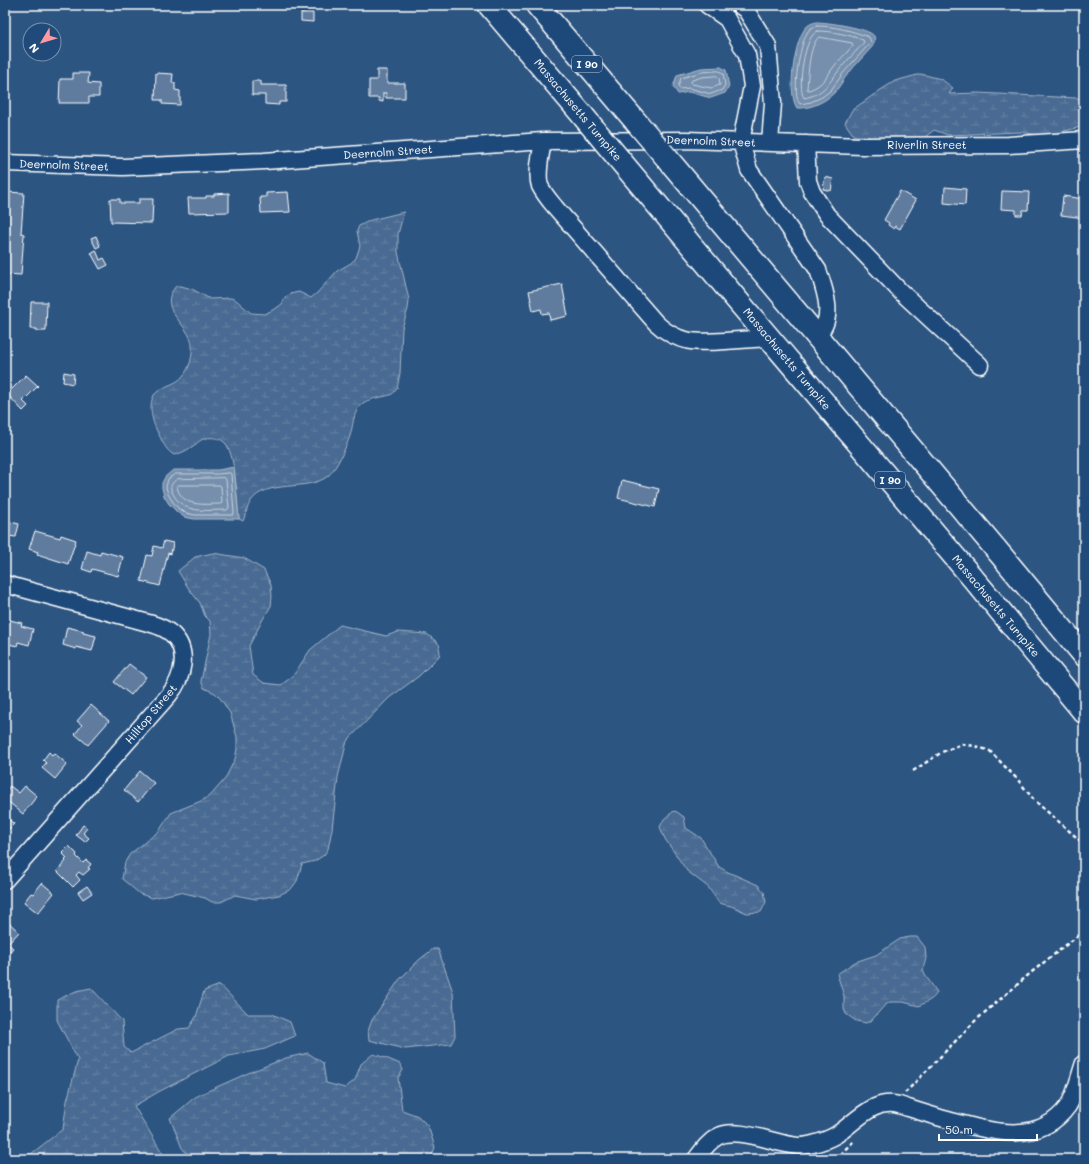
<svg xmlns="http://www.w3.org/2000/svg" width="1089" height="1164" font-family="Mali,sans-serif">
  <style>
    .wetland { fill: url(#wetland-marsh); stroke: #a4b5c8 }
    .water { fill: #748fad; stroke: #acbcce }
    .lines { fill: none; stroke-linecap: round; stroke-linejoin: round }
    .shore { stroke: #c7d2de; stroke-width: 1 }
    .building { fill: #5e7c9f; stroke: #fff }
    .minor-casing { stroke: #fff; stroke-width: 19 }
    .highway-casing { stroke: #fff; stroke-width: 25 }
    .path { stroke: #fff; stroke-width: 2.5; stroke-dasharray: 4 3; stroke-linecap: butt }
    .minor { stroke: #1f4a7a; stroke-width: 16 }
    .highway { stroke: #1f4a7a; stroke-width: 22 }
    .highway-bridge-casing { stroke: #fff; stroke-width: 25; stroke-linecap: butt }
    .highway-bridge { stroke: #1f4a7a; stroke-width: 22 }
    .labels { text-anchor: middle; stroke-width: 4; stroke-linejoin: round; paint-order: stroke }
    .shield { fill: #1f4a7a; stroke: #bcc9d7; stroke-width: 1 }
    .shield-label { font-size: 10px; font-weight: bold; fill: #fff }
    .street-label { font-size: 11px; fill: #fff; stroke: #1f4a7a }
  </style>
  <defs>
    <pattern id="wetland-marsh" width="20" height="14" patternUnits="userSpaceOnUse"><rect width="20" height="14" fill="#486b92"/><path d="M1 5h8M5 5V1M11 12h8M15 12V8" fill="none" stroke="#6381a2"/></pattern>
  </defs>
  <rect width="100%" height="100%" fill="#2c5582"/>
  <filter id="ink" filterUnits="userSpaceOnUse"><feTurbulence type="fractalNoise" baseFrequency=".025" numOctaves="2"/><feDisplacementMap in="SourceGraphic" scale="8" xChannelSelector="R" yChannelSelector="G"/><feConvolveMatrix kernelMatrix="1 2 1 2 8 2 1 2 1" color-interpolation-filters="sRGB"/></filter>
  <g filter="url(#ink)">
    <!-- wetland -->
    <path class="wetland" d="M921,74L941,79L953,88L949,94L978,93L1076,98L1084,99V126L1046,136L1020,132L948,135L934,130L921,140L887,142L865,136H854L845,123L852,110L879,91L895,81Z
      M404,212L398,234V252L409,300L408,309L402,328L400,373L397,389C395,391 393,394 390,395C381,398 365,398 359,407C353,415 353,426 350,436C346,447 337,468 328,476C308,492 266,479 251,501C247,506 246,515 243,521L239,519C237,502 236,457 226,444C222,438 210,436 203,439C201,440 198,442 196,444C189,449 183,453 174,455C165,450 162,440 157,431C152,421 148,405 154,395C157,391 162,389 167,386C172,384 179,381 182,377C190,369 193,355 192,345C190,323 155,310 176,286H181L192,289L210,299L231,298L236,300L251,313L265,314L278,307L282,304L285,298L290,294L299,292L311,298L317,293L337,271L351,263L356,258L360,246L357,231L359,226L371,220Z
      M213,553L244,558L264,570L271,585L272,597L271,606L263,619L249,646L253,675L264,683L281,685L293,676L310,650L340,625L386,636L398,632L427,634L437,642L440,646L439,647L440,653L439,656L419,676L389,698L347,741L338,777L332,829L328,849L324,855L315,861L302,864L297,881L291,889L279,895L256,899L235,895L221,902H212L205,898L180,892L152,898L140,894L122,879L125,862L130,854L159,831L171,813L201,801L211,795L225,779L235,759L237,749V737L230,713L220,698L215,693L204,688L201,681L211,634L210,621L205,616L200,603L189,589L178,571L195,557Z
      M674,811L677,812L684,817L686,828L701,838L719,867L728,872L758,885L764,892L766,902L761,912L747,913L731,906L719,903L708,887L687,871L665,839L660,827L664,819Z
      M910,937H917L925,947L926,958L923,970L925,975L937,992C935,999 926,1002 919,1006L903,1002H890L884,1006L872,1020L866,1023L856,1021L846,1014L844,1009V996L837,974L855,962L876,955L900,939Z
      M433,949H438L453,992L455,1036L451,1044L405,1049L369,1040L368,1031L372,1020L399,980L419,960Z
      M220,985L248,1014H272L290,1022L295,1036L265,1049L229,1056L160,1091L134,1106L166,1159H20L21,1154H31L63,1129L67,1101L78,1060L57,1020V1000L76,991L91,988L122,1021L124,1047L131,1053L178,1029L189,1028L196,1017L204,991Z
      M308,1053L323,1063L326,1083L345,1088L355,1080L361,1064L373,1054L386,1058L400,1064L403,1070L398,1078L402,1110L418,1116L428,1126L435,1147L431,1159H192L182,1148L170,1118L194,1098L201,1094L248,1073L286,1058Z"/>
    <!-- water -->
    <path class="water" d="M817,22C826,22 869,28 874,36C876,40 874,44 872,47C864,56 856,64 849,73C843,79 840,87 834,93C825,102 810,109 797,108C787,93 794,45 804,30C807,25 811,23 817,22Z
      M721,67L726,70L729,87L725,93L711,98L689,92L678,94L673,87L677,75L701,68Z
      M234,467L239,519H194L184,517L177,512L169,504L164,496L162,488V483L165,477L173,470H218Z
      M958,1155L981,1159H917L916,1156Z"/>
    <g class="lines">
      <!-- shore -->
      <path class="shore" d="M817,26C834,26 853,31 869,37L871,42L844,72L831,90L822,97L811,102L800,104C791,94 800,44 807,33C809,29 812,27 817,26Z
        M818,31C833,31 850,35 863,40L864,42C857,51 848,59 841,68C829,82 825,94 804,98C797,88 804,34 818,31Z
        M819,37L852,43L853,45C848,52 842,57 836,64C827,75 824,85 809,90L807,89C808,76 809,44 819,37Z
        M719,71L723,73L725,85L722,90L711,94L689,88L680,89L678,87L681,78L702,72Z
        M717,76L719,78L720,85L711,88L692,84L691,82L692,80L702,77Z
        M230,473L231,474L234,513L233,515H195L186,513L179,509L173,502L168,494L166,487L168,479L175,474H218Z
        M225,478L226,480L229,508L227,510C206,510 183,515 172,492C169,486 172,483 177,479Z
        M179,485H220L221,487L222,503L220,504C204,504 182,508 177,487Z"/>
    </g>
    <!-- building -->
    <path class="building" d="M301,13H313V22L301,21Z
      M377,70H387V83H405V98H386V93H383V102L379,101V98H369V80H377Z
      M73,73H89L88,83L99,84V97H89V103H59L60,79H73Z
      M156,73L173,74L172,83H175V90L180,91V105L162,104V100H155Z
      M252,81H261V85H286V102H279V105L265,104V95H252Z
      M825,177L833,179L831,191L823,189Z
      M945,187L966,189L965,205L944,203Z
      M900,191L916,200L900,229L895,226L894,229L888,225L889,223L884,220Z
      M1002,191L1029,192L1028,210H1023L1022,215H1016V210L1001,209Z
      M5,192L24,193L21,233L24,234L21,275L5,274Z
      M288,192L290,212L261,213L260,197H266V193Z
      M229,193V212L189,213L188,198H206V196H214V194Z
      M1063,196L1084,199V218L1061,215Z
      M110,199H120V203H139V199H153L152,223L111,222Z
      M96,236L100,246L96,248L91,238Z
      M96,250L100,260L104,258L108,265L100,269L91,253Z
      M562,284L568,316L550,320L549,313L542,314L541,309L533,311L529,291Z
      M31,302H47L46,331H37V329H30Z
      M64,372L74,374L73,384L63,382Z
      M26,375L38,386L23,401L28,406L23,411L7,394Z
      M622,480L659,489L655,507L618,498Z
      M11,522L19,524L16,537L8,536L6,547L5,527L9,528Z
      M35,531L60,538L61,535L76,540L68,564L37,554L38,552L29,549Z
      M164,541L173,543L171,554L168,553L160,586L141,581L147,555L152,556L154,546L162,548Z
      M87,551L100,555L101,551L123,557L118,576L92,569L91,572L82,569Z
      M10,620L22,623L21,626L33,629L29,645L18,642L17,646L5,643V621L9,622Z
      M67,627L84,631L83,633L96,636L92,651L76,647V649L63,645Z
      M129,664L146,677L131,695L114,682Z
      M91,705L109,721L88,745L75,734L82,725L77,721Z
      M49,752L52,755L54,753L67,764L55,779L42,768L46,763L43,760Z
      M140,771L154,783L138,802L124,790Z
      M10,786L19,793L25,786L37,796L23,814L5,799V792Z
      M5,816L14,824L6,832L8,833L5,837Z
      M83,825L87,828L83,833L89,838L85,842L76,835Z
      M69,846L77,854L76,856L83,863L86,860L91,864L88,868L90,869L83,875L79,872L76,875L80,880L73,887L57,871L66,861L65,860L67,858L62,853Z
      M42,883L54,893L38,913L24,902L31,893L33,894Z
      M87,886L92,893L83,899L78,892Z
      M7,921L19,932L8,944L13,948L6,956L10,959L5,965V923Z"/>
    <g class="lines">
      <defs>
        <path id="minor" d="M707,5L727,19L747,55L752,86L741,142L749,170L818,270C825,290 836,320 816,336
          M739,5L746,10L768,46L773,103L770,143
          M543,141C541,154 536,174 540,186C544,194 550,201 555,207L656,323C678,344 697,343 725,341C740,340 754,339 769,338
          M806,144L808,181L812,192L827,215L901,292L980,365
          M5,163L123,167L264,161L543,141L686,140L863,146L1009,145L1084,140
          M5,584L152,624C159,626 166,629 172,634C190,651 183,678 169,695L5,880
          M696,1159C702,1151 708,1142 717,1137C737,1125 779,1146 801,1146C805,1146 809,1145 813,1144C821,1142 829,1139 836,1135C856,1122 873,1098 899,1105C918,1111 936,1117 955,1122C994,1132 1040,1145 1068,1106C1076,1094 1079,1077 1084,1063"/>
        <path id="highway" d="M489,5L584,117
          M537,5L637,123
          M666,157L1011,567L1084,655
          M619,159L737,300L982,589L1084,712"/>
      </defs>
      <!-- minor casing -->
      <use href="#minor" class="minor-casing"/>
      <!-- highway casing -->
      <use href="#highway" class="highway-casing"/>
      <!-- path -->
      <path class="path" d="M913,771L942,752L962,744L975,746L990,751L1018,780L1034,800L1084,844
        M905,1093L976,1020L1033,971L1084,931
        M835,1159L855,1140"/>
      <!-- minor -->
      <use href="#minor" class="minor"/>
      <!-- highway -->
      <use href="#highway" class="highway"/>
      <defs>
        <path id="highway-bridge" d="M584,117L619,159
          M637,123L666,157"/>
      </defs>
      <!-- highway-bridge casing -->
      <use href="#highway-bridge" class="highway-bridge-casing"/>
      <!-- highway-bridge -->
      <use href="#highway-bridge" class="highway-bridge"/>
    </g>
  </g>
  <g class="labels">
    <!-- shield labels -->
    <g class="shield">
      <rect x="572" y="56" width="30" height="16" rx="3"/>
      <rect x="875" y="472" width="30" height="16" rx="3"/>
    </g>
    <g class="shield-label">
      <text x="587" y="68">I 90</text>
      <text x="890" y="484">I 90</text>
    </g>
    <!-- street labels -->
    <g class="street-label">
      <text transform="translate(578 110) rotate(50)" y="4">Massachusetts Turnpike</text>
      <text transform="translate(711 141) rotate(2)" y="4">Deernolm Street</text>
      <text x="927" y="149">Riverlin Street</text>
      <text transform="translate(388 152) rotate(-4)" y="4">Deernolm Street</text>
      <text transform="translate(64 165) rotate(2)" y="4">Deernolm Street</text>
      <text transform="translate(787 359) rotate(50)" y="4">Massachusetts Turnpike</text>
      <text transform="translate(996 606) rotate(50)" y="4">Massachusetts Turnpike</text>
      <text transform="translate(151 714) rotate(-50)" y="4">Hilltop Street</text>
    </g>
  </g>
  <!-- margin -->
  <rect width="1089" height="1164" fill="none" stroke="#1f4a7a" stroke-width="20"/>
  <rect x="10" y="10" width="1069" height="1144" fill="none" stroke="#fff" stroke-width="1.5" filter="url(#ink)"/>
  <!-- north arrow -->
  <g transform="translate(42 42) rotate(232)"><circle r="19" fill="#1f4a7a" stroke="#7992af"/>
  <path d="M0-3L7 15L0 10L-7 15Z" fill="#ff9aa2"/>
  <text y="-6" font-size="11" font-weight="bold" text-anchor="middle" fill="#ffffff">N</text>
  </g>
  <!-- scale -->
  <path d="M939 1134v6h98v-6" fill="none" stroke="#ffffff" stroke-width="2"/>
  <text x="945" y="1134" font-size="12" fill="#ffffff" stroke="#1f4a7a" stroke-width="3" paint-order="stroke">50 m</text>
</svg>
